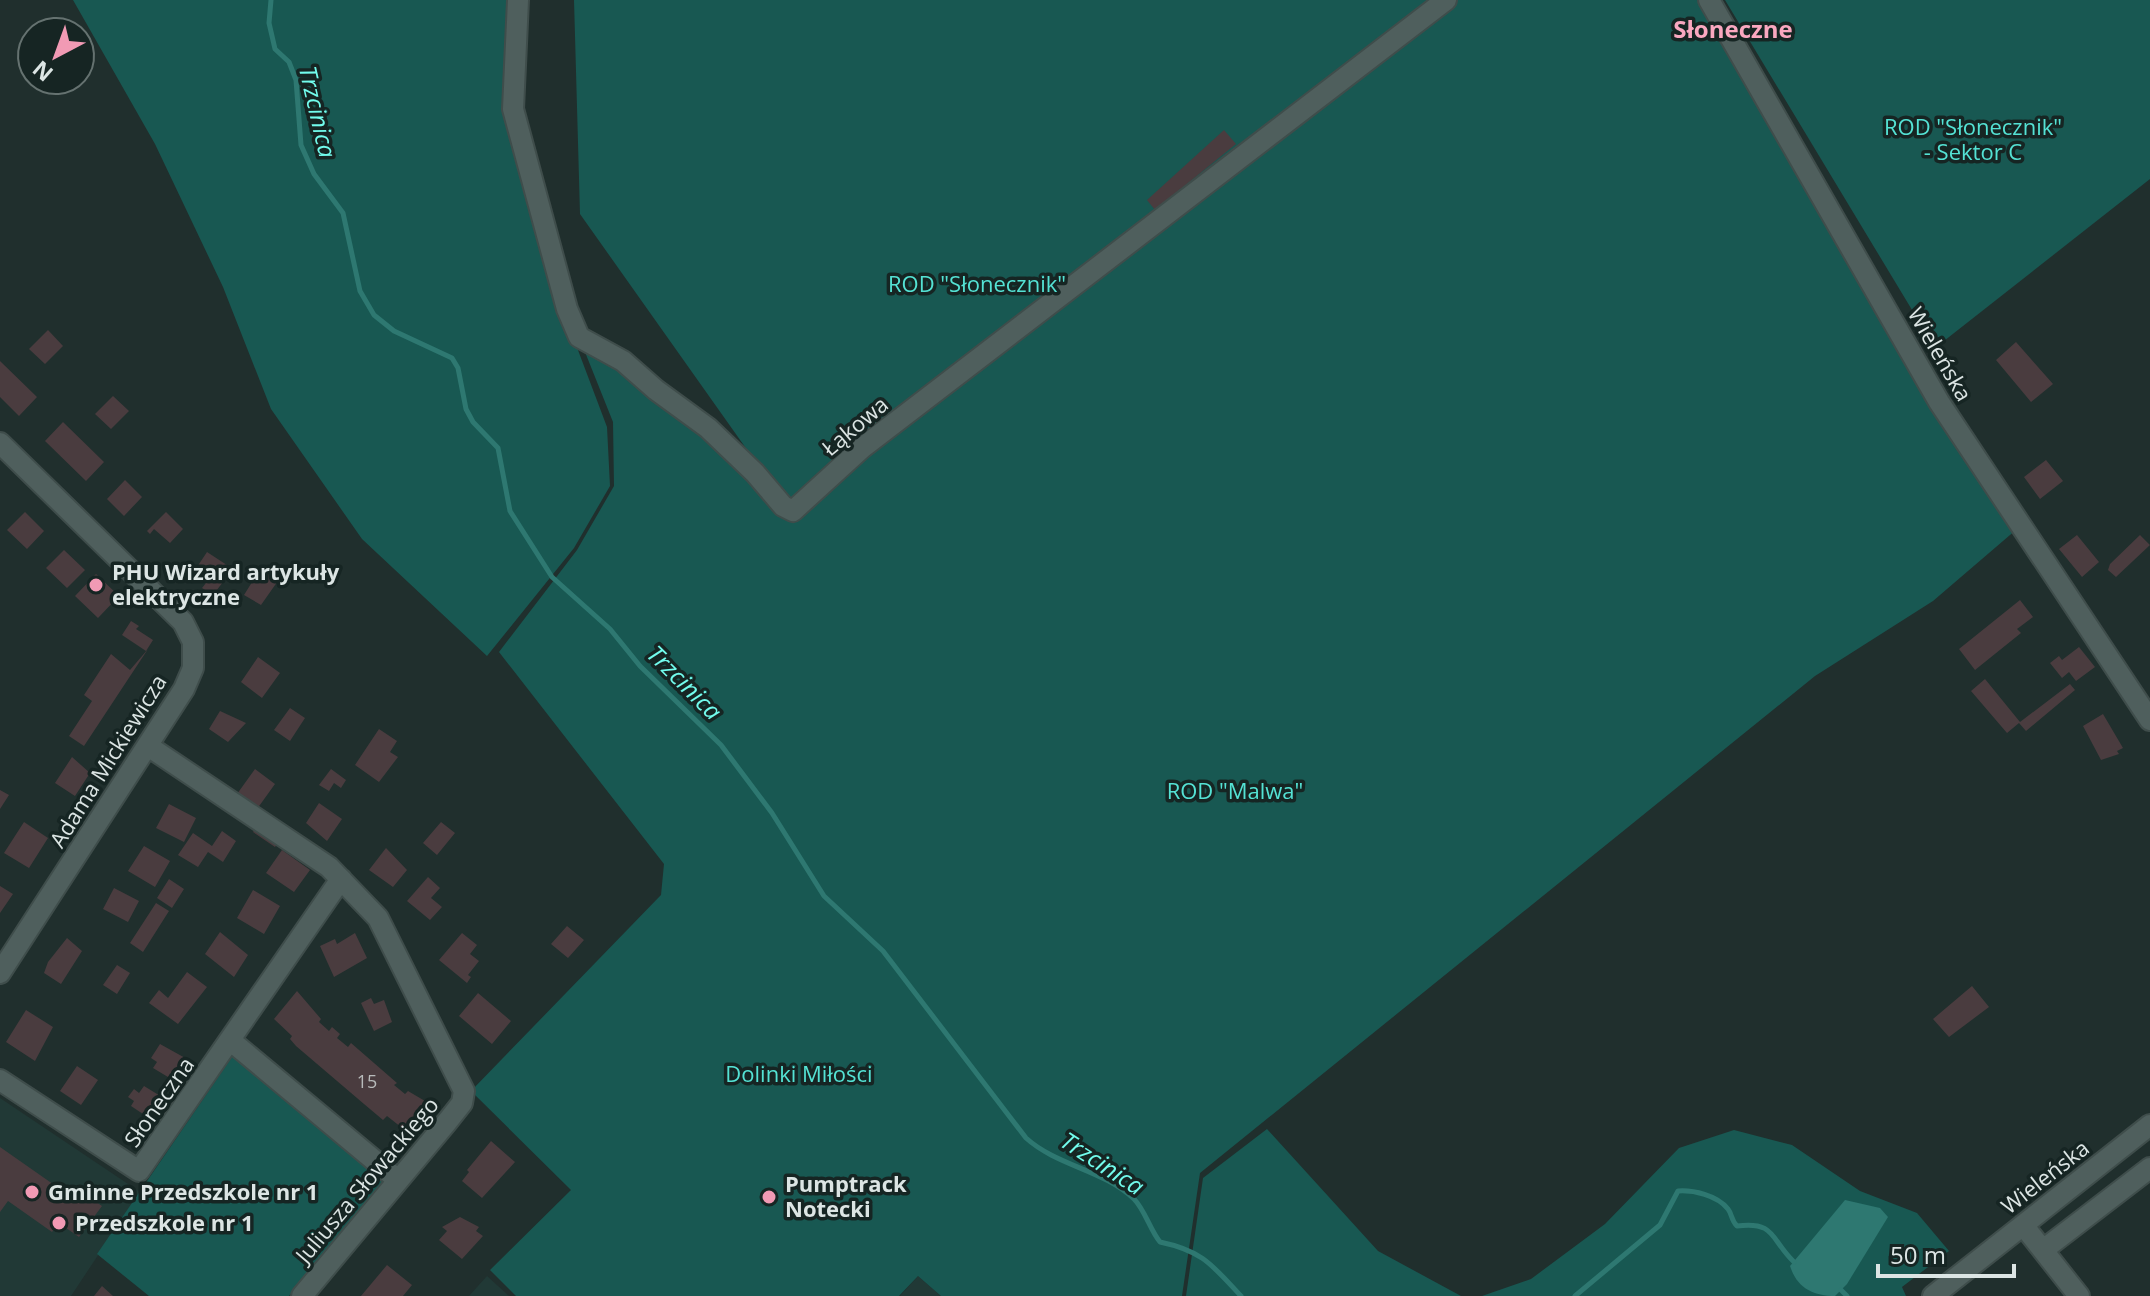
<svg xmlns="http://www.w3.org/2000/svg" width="2150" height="1296" font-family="'Open Sans',sans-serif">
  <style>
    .built { fill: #213936 }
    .green { fill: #185852 }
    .water { fill: #2e7871 }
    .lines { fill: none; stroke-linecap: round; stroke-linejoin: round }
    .stream { stroke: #2e7871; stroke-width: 5 }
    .building { fill: #4a3c3f }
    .minor-casing { stroke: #3f4d4b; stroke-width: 24 }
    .minor { stroke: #4f5f5d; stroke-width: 20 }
    .poi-dot { fill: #f19ab4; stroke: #162523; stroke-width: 3 }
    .labels { text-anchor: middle; stroke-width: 7; stroke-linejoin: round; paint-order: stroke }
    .number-label { font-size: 18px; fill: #b8bbbb }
    .park-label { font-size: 22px; fill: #54e2d4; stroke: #162523 }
    .street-label { font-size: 22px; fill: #dce5e4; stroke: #162523 }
    .poi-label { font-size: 22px; font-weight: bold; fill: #dce5e4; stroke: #162523; text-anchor: start }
    .neighbourhood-label { font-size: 24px; font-weight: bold; fill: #faa8c0; stroke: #162523 }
    .water-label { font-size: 24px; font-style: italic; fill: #72fced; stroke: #162523 }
  </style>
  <rect width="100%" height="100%" fill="#202f2d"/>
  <!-- built -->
  <path class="built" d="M0,1098L140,1192L71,1296H0Z
    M487,1276L509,1296H469Z
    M918,1276L941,1296H900Z"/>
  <!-- green -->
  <path class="green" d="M73,0H511L508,42L567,321L607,427L610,486L574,548L487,656L362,539L271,409L223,287L155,144Z
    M574,0H1699L2017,529L1933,601L1815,676L1200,1173L1182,1296H941L918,1276L899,1296H516L490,1270L571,1190L471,1091L661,895L664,864L499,652L577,550L614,486L613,422L579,337L623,361L789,509L580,214Z
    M1725,0H2150V179L1935,348Z
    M234,1054L386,1182L289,1296H149L97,1254Z
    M1267,1129L1378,1251L1461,1296H1186L1203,1178Z
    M1734,1130L1792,1145L1860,1191L1917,1213L1949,1251L1902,1287L1906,1296H1482L1531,1279L1605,1224L1679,1148Z"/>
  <!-- water -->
  <path class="water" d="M1845,1200L1880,1208L1888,1217L1847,1284L1835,1296C1813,1296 1797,1288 1790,1266Z"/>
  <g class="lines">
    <!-- stream -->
    <path class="stream" d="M271,0L269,23L275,49L289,62L296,80L301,145L314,174L343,213L360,291L374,315L394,331L452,358L458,368L466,409L473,422L498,448L510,511L552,577L610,629L640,666L721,745L772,813L824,896L883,951L1026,1138C1057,1166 1104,1170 1134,1199C1145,1210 1150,1230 1160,1242C1203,1251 1212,1265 1241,1296
      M1841,1290L1847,1296
      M1575,1296L1660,1225L1678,1191C1693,1190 1717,1195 1728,1209C1732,1214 1731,1220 1737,1226C1776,1221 1770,1239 1794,1262"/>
  </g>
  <!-- building -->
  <path class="building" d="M1224,130L1236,144L1155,210L1147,200Z
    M48,330L63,346L45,364L29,349Z
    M2016,342L2053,384L2031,402L1996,360Z
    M0,361L37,397L19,416L0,397Z
    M113,396L129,411L111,429L95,414Z
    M63,422L104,462L86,481L45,441Z
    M2046,460L2063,481L2040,499L2024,477Z
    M125,480L142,497L124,516L107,499Z
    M25,512L44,531L27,549L7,530Z
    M166,512L183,529L170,543L154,529L150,534L147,531Z
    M2077,535L2099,562L2082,577L2059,549Z
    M2140,535L2150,545L2116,577L2108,570L2110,564Z
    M64,550L85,570L67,588L46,568Z
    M207,552L233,569L213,595L202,588L210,578L197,567Z
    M262,566L280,578L261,605L244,595Z
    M96,574L119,596L98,618L75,596Z
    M2020,600L2033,617L2017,629L2021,633L1975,670L1959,649Z
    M131,621L139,626L136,629L153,640L146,651L122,635Z
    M2079,647L2095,667L2076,681L2069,672L2062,678L2050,663L2059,656L2062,660Z
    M148,649L84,746L69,736L92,701L84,695L111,654L130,670Z
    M258,657L280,673L262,698L241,682Z
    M1985,679L2020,722L2070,684L2075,690L2026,731L2019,723L2007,733L1971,691Z
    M290,708L305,718L290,741L274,730Z
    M220,711L246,723L228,742L209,729Z
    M2103,714L2123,748L2117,751L2119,754L2101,760L2083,726Z
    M379,729L397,741L390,752L398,757L379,782L355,765Z
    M72,757L90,773L75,796L55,783Z
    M255,769L275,784L257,809L237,794Z
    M331,769L346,780L341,788L334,783L329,791L319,785Z
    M0,790L9,795L0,809Z
    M319,803L342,819L327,841L306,823Z
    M169,804L196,818L184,842L156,828Z
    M24,822L48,838L29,868L4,853Z
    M441,822L455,833L437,855L423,843Z
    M257,825L280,840L275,847L253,832Z
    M222,831L236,841L223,862L208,852L198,867L178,855L193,833L212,846Z
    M144,846L170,861L155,887L128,871Z
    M386,848L407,870L393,887L369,870Z
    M282,850L310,870L294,892L266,873Z
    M428,877L440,888L431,898L442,907L430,920L407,901Z
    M169,879L184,889L172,908L157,898Z
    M0,886L13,894L0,913Z
    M114,888L139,901L128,922L103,909Z
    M253,890L280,906L264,934L237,918Z
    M156,903L169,911L143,952L130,943Z
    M567,926L584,940L568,958L551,944Z
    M220,932L248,955L234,977L205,954Z
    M355,933L367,958L334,977L320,946L335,939L337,944Z
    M462,933L477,945L470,954L479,961L468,975L471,977L467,983L439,960Z
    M67,938L82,951L61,984L44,973L48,962Z
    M117,965L130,973L117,994L103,985Z
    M187,972L207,987L178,1024L149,1003L159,990L168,998Z
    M1972,986L1989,1007L1949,1037L1933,1019Z
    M297,991L321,1019L319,1022L329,1031L332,1027L340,1034L337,1038L348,1047L351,1043L397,1083L394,1085L405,1094L408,1091L430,1104L406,1131L387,1116L383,1120L364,1104L296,1046L290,1039L292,1036L274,1019Z
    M478,993L511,1021L492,1044L459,1016Z
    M371,998L374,1004L384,1000L392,1022L374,1031L361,1003Z
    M26,1010L53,1027L35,1061L6,1042Z
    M160,1044L187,1059L173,1080L153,1068L157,1062L151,1058Z
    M77,1066L98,1080L81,1105L60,1091Z
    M144,1086L162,1097L149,1118L131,1106L134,1101L128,1097L134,1089L139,1093Z
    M491,1141L515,1162L482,1198L462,1181L469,1172L467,1170Z
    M0,1147L70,1196L76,1188L102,1206L79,1237L59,1223L52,1232L8,1201L0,1212Z
    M460,1217L479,1227L476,1231L483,1236L462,1259L439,1240L447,1231L442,1227Z
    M387,1265L412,1285L403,1296H361Z
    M102,1286L113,1296H94Z"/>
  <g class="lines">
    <defs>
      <path id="minor" d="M518,0L513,109L567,309L579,337L623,361L656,390L708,428L755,473L783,506L793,511L862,448L1446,0
        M1709,0L1939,402L2150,720
        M0,443L183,622L193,642V668L184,689L0,973
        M148,746L329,867L378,918L464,1091L462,1103L447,1122L302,1296
        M231,1041L398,1180
        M0,1080L139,1171L341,879
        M2023,1225L2079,1296
        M2043,1250L2150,1168
        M1933,1296L2150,1125"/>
    </defs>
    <!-- minor casing -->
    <use href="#minor" class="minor-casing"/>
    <!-- minor -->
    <use href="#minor" class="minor"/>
  </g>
  <!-- markers -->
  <g class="poi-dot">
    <circle cx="96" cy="585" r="8"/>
    <circle cx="32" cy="1192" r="8"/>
    <circle cx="769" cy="1197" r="8"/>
    <circle cx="59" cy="1223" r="8"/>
  </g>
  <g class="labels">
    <!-- number labels -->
    <g class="number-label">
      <text x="367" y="1088">15</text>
    </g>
    <!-- park labels -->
    <g class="park-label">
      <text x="1973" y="135">ROD "Słonecznik"<tspan x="1973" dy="25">- Sektor C</tspan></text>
      <text x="977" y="292">ROD "Słonecznik"</text>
      <text x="1235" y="799">ROD "Malwa"</text>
      <text x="799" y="1082">Dolinki Miłości</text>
    </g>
    <!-- street labels -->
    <g class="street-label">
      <text transform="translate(1940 354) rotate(60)" y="8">Wieleńska</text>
      <text transform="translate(855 426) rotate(-40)" y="8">Łąkowa</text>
      <text transform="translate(108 761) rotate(-58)" y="8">Adama Mickiewicza</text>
      <text transform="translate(159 1102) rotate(-55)" y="8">Słoneczna</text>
      <text transform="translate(2045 1177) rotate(-38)" y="8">Wieleńska</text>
      <text transform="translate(367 1180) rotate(-50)" y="8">Juliusza Słowackiego</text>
    </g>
    <!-- poi labels -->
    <g class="poi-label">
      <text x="112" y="580">PHU Wizard artykuły<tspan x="112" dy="25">elektryczne</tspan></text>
      <text x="785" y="1192">Pumptrack<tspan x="785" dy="25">Notecki</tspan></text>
      <text x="48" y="1200">Gminne Przedszkole nr 1</text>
      <text x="75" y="1231">Przedszkole nr 1</text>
    </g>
    <!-- neighbourhood labels -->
    <g class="neighbourhood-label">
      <text x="1733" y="38">Słoneczne</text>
    </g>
    <!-- water labels -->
    <g class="water-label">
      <text transform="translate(317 112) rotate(77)" y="8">Trzcinica</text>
      <text transform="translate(684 683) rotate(45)" y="8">Trzcinica</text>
      <text transform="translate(1102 1164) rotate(33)" y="8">Trzcinica</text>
    </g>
  </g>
  <!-- north arrow -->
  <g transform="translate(56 56) rotate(221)"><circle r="38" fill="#162523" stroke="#657270" stroke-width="2"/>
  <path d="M0-6L14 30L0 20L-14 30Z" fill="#f19ab4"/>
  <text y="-12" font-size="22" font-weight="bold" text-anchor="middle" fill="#dce5e4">N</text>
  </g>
  <!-- scale -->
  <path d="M1878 1264v12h136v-12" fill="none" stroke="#dce5e4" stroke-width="4"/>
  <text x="1890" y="1264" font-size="24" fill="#dce5e4" stroke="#162523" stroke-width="6" paint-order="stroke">50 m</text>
</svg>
